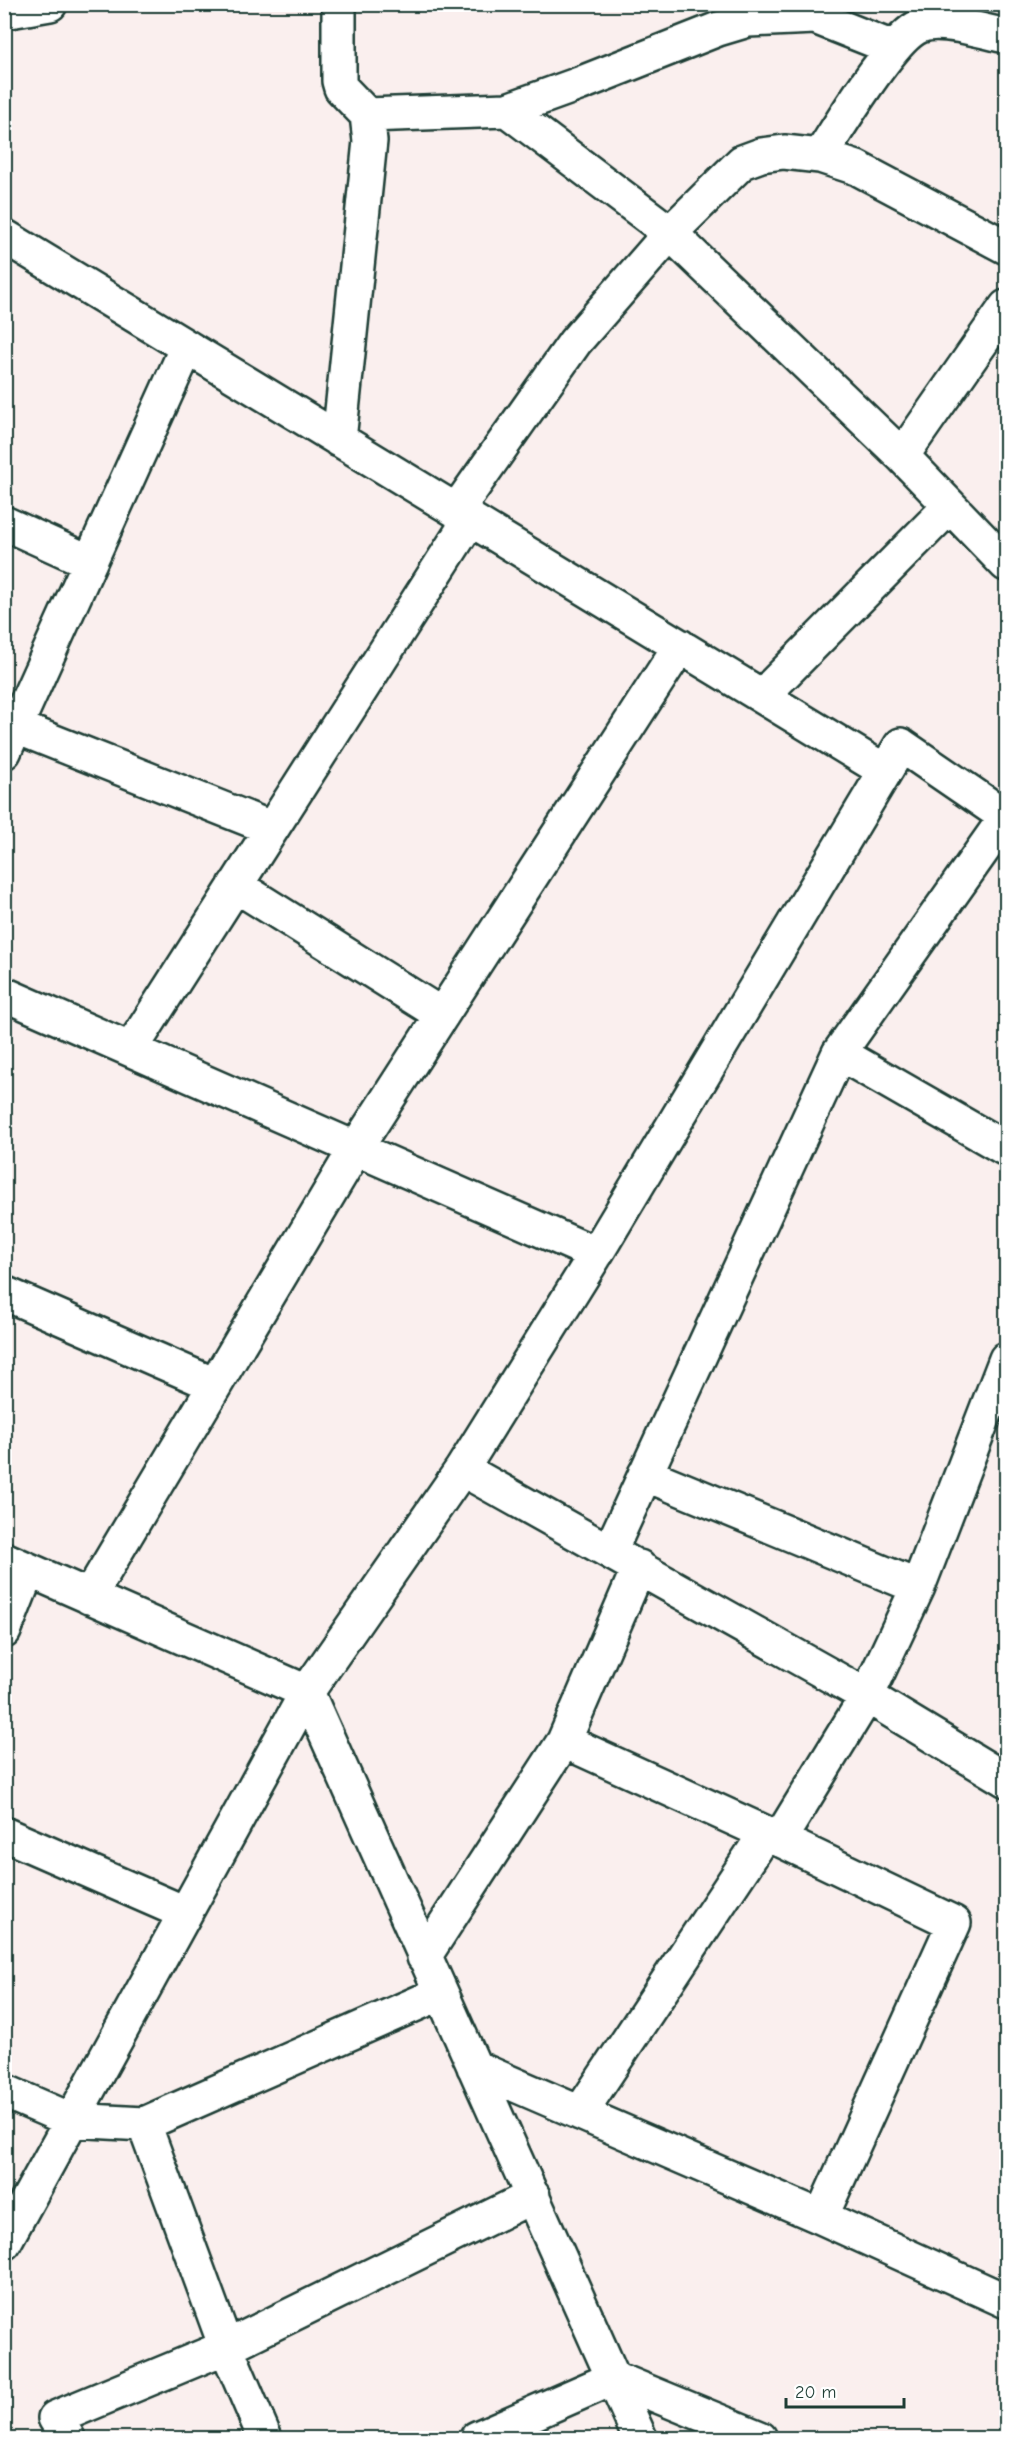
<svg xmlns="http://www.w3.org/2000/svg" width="1011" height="2443" font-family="'Comic Neue',sans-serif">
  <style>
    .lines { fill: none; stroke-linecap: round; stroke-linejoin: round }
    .minor-casing { stroke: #1f3d34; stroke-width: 38 }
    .minor { stroke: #fff; stroke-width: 33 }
  </style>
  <rect width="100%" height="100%" fill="#faefee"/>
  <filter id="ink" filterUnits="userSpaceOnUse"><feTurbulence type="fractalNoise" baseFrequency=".0167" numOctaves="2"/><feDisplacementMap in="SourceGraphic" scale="12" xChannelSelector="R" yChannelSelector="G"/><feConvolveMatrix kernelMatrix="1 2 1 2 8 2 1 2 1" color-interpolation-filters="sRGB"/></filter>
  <g filter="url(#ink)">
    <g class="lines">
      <defs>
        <path id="minor" d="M4,12L50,4
          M507,110L670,233L902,456L1006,564
          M367,115L507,110L579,84L718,29L748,20L815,17L893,48
          M820,156C839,127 892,37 920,26C941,17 985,32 1006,36
          M4,236L885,771
          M339,440L370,141L367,115L341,88L339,81V4
          M902,456L1006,307
          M456,511L575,342L670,233L742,162L761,155L784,152L820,156L857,168L1006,247
          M4,523L90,562
          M762,696L950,506
          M4,722L271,828
          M4,752L187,347
          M235,885L442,1015
          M4,994L596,1254
          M131,1049L470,519
          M839,1053L1006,1149
          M4,1293L215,1385
          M462,1469L867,1696L1006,1780
          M645,1474L918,1587
          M610,1551L839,1053L1006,817
          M4,1559L307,1692L640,2438
          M89,1597L356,1148L680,646
          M4,1631L28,1570
          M564,1741L766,1833L954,1923L821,2217
          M4,1834L185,1913
          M779,1840L867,1696L918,1587L1006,1359
          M424,1957L564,1741L639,1567
          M474,2067L821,2217L1006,2301
          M4,2091L71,2120L144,2124L441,1993
          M580,2113L766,1833
          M144,2124L226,2347L265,2438
          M4,2243L307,1692L462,1469L596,1254L901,745L1006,817
          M68,2438L55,2418L226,2347L533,2196
          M477,2438L614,2378L760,2438"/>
      </defs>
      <!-- minor casing -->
      <use href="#minor" class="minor-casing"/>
      <!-- minor -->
      <use href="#minor" class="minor"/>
    </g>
  </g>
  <!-- margin -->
  <rect width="1011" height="2443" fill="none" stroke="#fff" stroke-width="24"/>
  <rect x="12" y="12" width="987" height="2419" fill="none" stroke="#1f3d34" stroke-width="2" filter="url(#ink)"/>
  <!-- scale -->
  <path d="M786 2398v9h118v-9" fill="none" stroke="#1f3d34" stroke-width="3"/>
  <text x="795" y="2398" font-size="18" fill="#1f3d34" stroke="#ffffff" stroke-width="4.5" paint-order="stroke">20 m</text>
</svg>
